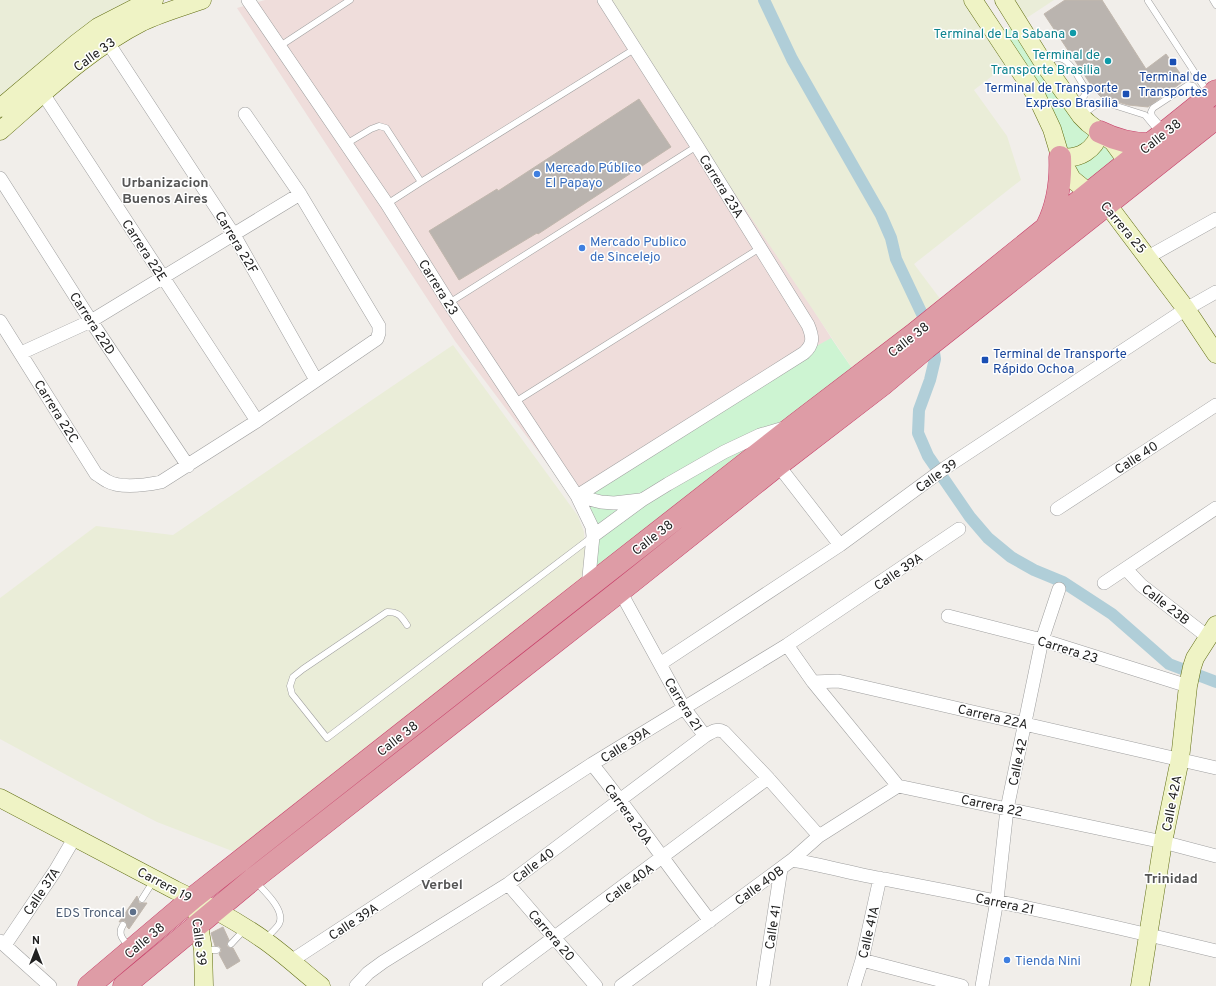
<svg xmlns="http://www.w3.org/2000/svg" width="1216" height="986" font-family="Overpass,sans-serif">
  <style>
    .commercial { fill: #efdddb }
    .farmland { fill: #eaedd8 }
    .park { fill: #cdf4d2 }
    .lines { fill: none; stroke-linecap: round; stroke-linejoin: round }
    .canal { stroke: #b0ced8; stroke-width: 12 }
    .building { fill: #bab4af; stroke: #c1b7ad }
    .lane-casing { stroke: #9f9f9f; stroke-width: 7 }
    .street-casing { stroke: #9f9f9f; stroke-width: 14 }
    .secondary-casing { stroke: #616e13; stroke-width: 19 }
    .highway-casing { stroke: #c73f69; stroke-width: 23 }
    .lane { stroke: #fff; stroke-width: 6 }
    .street { stroke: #fff; stroke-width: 13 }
    .secondary { stroke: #eff3c5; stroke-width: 18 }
    .highway { stroke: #de9ca6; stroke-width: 22 }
    .culture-dot { fill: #0f9aa8; stroke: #fff; stroke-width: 1.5 }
    .transit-dot { fill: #1a4fb4; stroke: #fff; stroke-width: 1.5 }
    .shop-dot { fill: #3f7fe0; stroke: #fff; stroke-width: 1.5 }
    .service-dot { fill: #5c6f8a; stroke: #fff; stroke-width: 1.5 }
    .labels { text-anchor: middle; stroke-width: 3; stroke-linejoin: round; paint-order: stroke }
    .culture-label { font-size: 13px; fill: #0d838f; stroke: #fff; text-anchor: end }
    .street-label { font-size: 13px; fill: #222; stroke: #fff }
    .transit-label { font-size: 13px; fill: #164399; stroke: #fff }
    .shop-label { font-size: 13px; fill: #366cbe; stroke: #fff; text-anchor: start }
    .service-label { font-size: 13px; fill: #4e5e75; stroke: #fff; text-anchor: end }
    .neighbourhood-label { font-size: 14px; font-weight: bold; fill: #555; stroke: #fff }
  </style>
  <rect width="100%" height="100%" fill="#f1eeea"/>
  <!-- commercial -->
  <path class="commercial" d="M265,0H618L837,347L579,506L455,341L237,8Z"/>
  <!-- farmland -->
  <path class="farmland" d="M0,0H144L0,103Z
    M605,0H973L1013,60L974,90L1007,136L1021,180L914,264L947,308L858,377Z
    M1004,0H1054L1019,23Z
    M453,345L578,516L584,532L585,553L582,585L240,854L157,822L85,785L0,739V598L96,526L173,535Z"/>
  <!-- park -->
  <path class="park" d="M1019,23L1126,163L1085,196L996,37Z
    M831,338L858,377L588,587L593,536L577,496L804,353Z"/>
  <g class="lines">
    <!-- canal -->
    <path class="canal" d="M764,0L792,59L813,96L881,215L891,238L896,259L931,333L935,359L930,380L919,410L918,433L928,456L970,517L988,538L1011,557L1034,570L1063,582L1112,614L1169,664L1216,682"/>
  </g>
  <!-- building -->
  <path class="building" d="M1065,0H1102L1146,69L1166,54L1185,80L1148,107L1128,105L1105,98H1102L1095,91L1044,14Z
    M639,99L671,147L538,234L537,233L459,280L429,231L497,189L498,191Z
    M137,896L139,903H147L129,929L127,927V924L125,921H122L119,922Z
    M223,927L229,940L227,943V946L230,948H233L240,961L227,969L219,954L221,952V948L219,946H215L211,933Z"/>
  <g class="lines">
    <defs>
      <path id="lane" d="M1213,0L1216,5
        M1148,1L1208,93
        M280,46L350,0
        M1045,63C1061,53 1067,60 1076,73C1079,79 1083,84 1086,90C1086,97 1080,100 1075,104
        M1082,115L1097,104L1104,102L1145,115L1159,132
        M1163,129L1152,116L1151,112L1153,108L1188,85L1193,86L1203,98
        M346,144L371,129L379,126L386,128L421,182
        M387,204L421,182L636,48
        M449,303L697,146
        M515,402L760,248
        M407,625C401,616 399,612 387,612L303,669L293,677L290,686L292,694L327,738L592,537
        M255,881C264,891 286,910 279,924C276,929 270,934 266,938
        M142,899L154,880
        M123,925C117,934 123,940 130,947
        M231,944L245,929
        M205,950H217"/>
      <path id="street" d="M248,0L387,204L449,303L577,496L592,527L593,536L588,587
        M103,35L234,235L316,380
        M38,86L257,421
        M0,178L91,321L188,466
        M1148,257L1216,219
        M0,321L96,474C100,476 103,479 107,481C121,489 146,485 161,482L257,421L377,339L379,333V326L300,194L245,114
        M21,353L91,321L300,194
        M778,465L840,545
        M577,496L804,353C814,344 813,337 808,325L697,146L604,0
        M577,496L601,502L614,503L640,500
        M1057,509L1216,405
        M593,536L642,500L668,484L724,452L760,435L784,428
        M1126,569L1141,585L1208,637
        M1104,583L1216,508
        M620,591L684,708L705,736C712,732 716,728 724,732L768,778L819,836
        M948,616L1042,640L1188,686
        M787,645L813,682L898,786L1163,842L1216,856
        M660,664L840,545L945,468L1186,309L1216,292
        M813,682L838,681L1216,768
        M592,764C633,815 670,869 710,921
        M792,860C823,865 854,874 884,879C996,900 1106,924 1216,951
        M508,884L596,986
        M0,941L50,986
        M5,945L55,871L75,837
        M862,960L962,986
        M291,961L592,764L787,645L959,529
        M356,986L368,973L383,962L508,884L705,736
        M489,986L768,778
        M621,986L792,860L819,836L898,786
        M763,986L781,869
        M854,986L862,960L880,878
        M982,986L997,900L1007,809L1042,640L1059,589"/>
      <path id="secondary" d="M973,0L1036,95L1052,129L1061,159L1072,179L1083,188L1090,192L1107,204L1186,309L1216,354
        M1004,0L1044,64L1081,116L1088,123L1113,142L1121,153L1126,163L1134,174
        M0,108L77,43L98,27L135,8L154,0
        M0,131C45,92 89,49 142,22C161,13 182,7 202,0
        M1060,157C1079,160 1095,150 1100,132
        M0,798L175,890C205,904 237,921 264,940C284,954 302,971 321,986
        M197,913L203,950L204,986
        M1140,986L1163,842L1180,759L1188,686L1192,667L1195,658L1216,625"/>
      <path id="highway" d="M1100,132C1116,140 1131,144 1149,144
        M1047,226C1058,204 1061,181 1060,157
        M89,986L193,898L588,587L795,425L913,335L1216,91
        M124,986L253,879L620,591L778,465L882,385L926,348L1216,118"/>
    </defs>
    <!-- lane casing -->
    <use href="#lane" class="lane-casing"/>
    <!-- street casing -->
    <use href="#street" class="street-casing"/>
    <!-- secondary casing -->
    <use href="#secondary" class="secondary-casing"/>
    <!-- highway casing -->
    <use href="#highway" class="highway-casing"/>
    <!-- lane -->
    <use href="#lane" class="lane"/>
    <!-- street -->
    <use href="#street" class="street"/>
    <!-- secondary -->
    <use href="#secondary" class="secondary"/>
    <!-- highway -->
    <use href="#highway" class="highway"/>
  </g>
  <!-- markers -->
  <g class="culture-dot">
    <circle cx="1073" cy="33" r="4"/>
    <circle cx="1108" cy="61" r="4"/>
  </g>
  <g class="transit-dot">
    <rect x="1169" y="58" width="8" height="8" rx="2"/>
    <rect x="1122" y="90" width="8" height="8" rx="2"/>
    <rect x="981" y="356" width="8" height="8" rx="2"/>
  </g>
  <g class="shop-dot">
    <circle cx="537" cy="174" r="4"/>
    <circle cx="582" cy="248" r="4"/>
    <circle cx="1007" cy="960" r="4"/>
  </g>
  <circle class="service-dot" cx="133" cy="912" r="4"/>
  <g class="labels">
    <!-- culture labels -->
    <g class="culture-label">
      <text x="1065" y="38">Terminal de La Sabana</text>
      <text x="1100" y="59">Terminal de<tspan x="1100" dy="15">Transporte Brasilia</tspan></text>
    </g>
    <!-- street labels -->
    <g class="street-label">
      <text transform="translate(94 54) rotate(-36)" y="5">Calle 33</text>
      <text transform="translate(1160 136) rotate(-38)" y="5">Calle 38</text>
      <text transform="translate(722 186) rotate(58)" y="5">Carrera 23A</text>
      <text transform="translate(1124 227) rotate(50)" y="5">Carrera 25</text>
      <text transform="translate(237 242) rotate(59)" y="5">Carrera 22F</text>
      <text transform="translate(145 250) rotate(57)" y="5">Carrera 22E</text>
      <text transform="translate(439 287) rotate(58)" y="5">Carrera 23</text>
      <text transform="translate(93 323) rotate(57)" y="5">Carrera 22D</text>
      <text transform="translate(908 339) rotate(-38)" y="5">Calle 38</text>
      <text transform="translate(57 411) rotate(58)" y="5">Carrera 22C</text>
      <text transform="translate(1136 457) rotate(-33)" y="5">Calle 40</text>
      <text transform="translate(936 475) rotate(-35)" y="5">Calle 39</text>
      <text transform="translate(652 537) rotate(-38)" y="5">Calle 38</text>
      <text transform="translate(898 571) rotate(-34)" y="5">Calle 39A</text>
      <text transform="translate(1166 604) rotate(38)" y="5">Calle 23B</text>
      <text transform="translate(1068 649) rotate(17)" y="5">Carrera 23</text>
      <text transform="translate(684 704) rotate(58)" y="5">Carrera 21</text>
      <text transform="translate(993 716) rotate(13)" y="5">Carrera 22A</text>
      <text transform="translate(397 738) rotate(-38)" y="5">Calle 38</text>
      <text transform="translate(625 744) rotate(-32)" y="5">Calle 39A</text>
      <text transform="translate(1017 762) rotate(-78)" y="5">Calle 42</text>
      <text transform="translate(1171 803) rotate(-79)" y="5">Calle 42A</text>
      <text transform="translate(992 805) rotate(12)" y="5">Carrera 22</text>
      <text transform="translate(629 814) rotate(54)" y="5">Carrera 20A</text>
      <text transform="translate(533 865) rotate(-37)" y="5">Calle 40</text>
      <text transform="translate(629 883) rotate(-37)" y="5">Calle 40A</text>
      <text transform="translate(165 884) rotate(28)" y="5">Carrera 19</text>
      <text transform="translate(759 885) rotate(-36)" y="5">Calle 40B</text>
      <text transform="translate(41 891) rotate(-56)" y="5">Calle 37A</text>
      <text transform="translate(1005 903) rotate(12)" y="5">Carrera 21</text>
      <text transform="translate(353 921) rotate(-33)" y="5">Calle 39A</text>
      <text transform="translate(772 927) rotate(-81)" y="5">Calle 41</text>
      <text transform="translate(868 932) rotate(-77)" y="5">Calle 41A</text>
      <text transform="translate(552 935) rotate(49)" y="5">Carrera 20</text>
      <text transform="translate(144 940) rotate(-40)" y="5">Calle 38</text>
      <text transform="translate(200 942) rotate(83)" y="5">Calle 39</text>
    </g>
    <!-- transit labels -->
    <g class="transit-label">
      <text x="1173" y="81">Terminal de<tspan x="1173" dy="15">Transportes</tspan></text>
      <text x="1118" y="92" text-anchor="end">Terminal de Transporte<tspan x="1118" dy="15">Expreso Brasilia</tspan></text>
      <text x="993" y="358" text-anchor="start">Terminal de Transporte<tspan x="993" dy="15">Rápido Ochoa</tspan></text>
    </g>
    <!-- shop labels -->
    <g class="shop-label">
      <text x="545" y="172">Mercado Público<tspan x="545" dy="15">El Papayo</tspan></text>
      <text x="590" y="246">Mercado Publico<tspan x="590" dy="15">de Sincelejo</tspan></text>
      <text x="1015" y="965">Tienda Nini</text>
    </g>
    <!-- service labels -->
    <g class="service-label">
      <text x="125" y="917">EDS Troncal</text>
    </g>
    <!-- neighbourhood labels -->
    <g class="neighbourhood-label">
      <text x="165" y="187">Urbanizacion<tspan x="165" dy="16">Buenos Aires</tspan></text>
      <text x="1171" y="883">Trinidad</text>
      <text x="442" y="889">Verbel</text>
    </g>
  </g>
  <!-- north arrow -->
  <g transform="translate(36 950)" stroke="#ffffff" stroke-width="3" paint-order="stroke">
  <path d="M0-3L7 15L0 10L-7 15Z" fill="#222222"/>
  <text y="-6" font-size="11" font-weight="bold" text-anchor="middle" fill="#222222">N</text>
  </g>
</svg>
